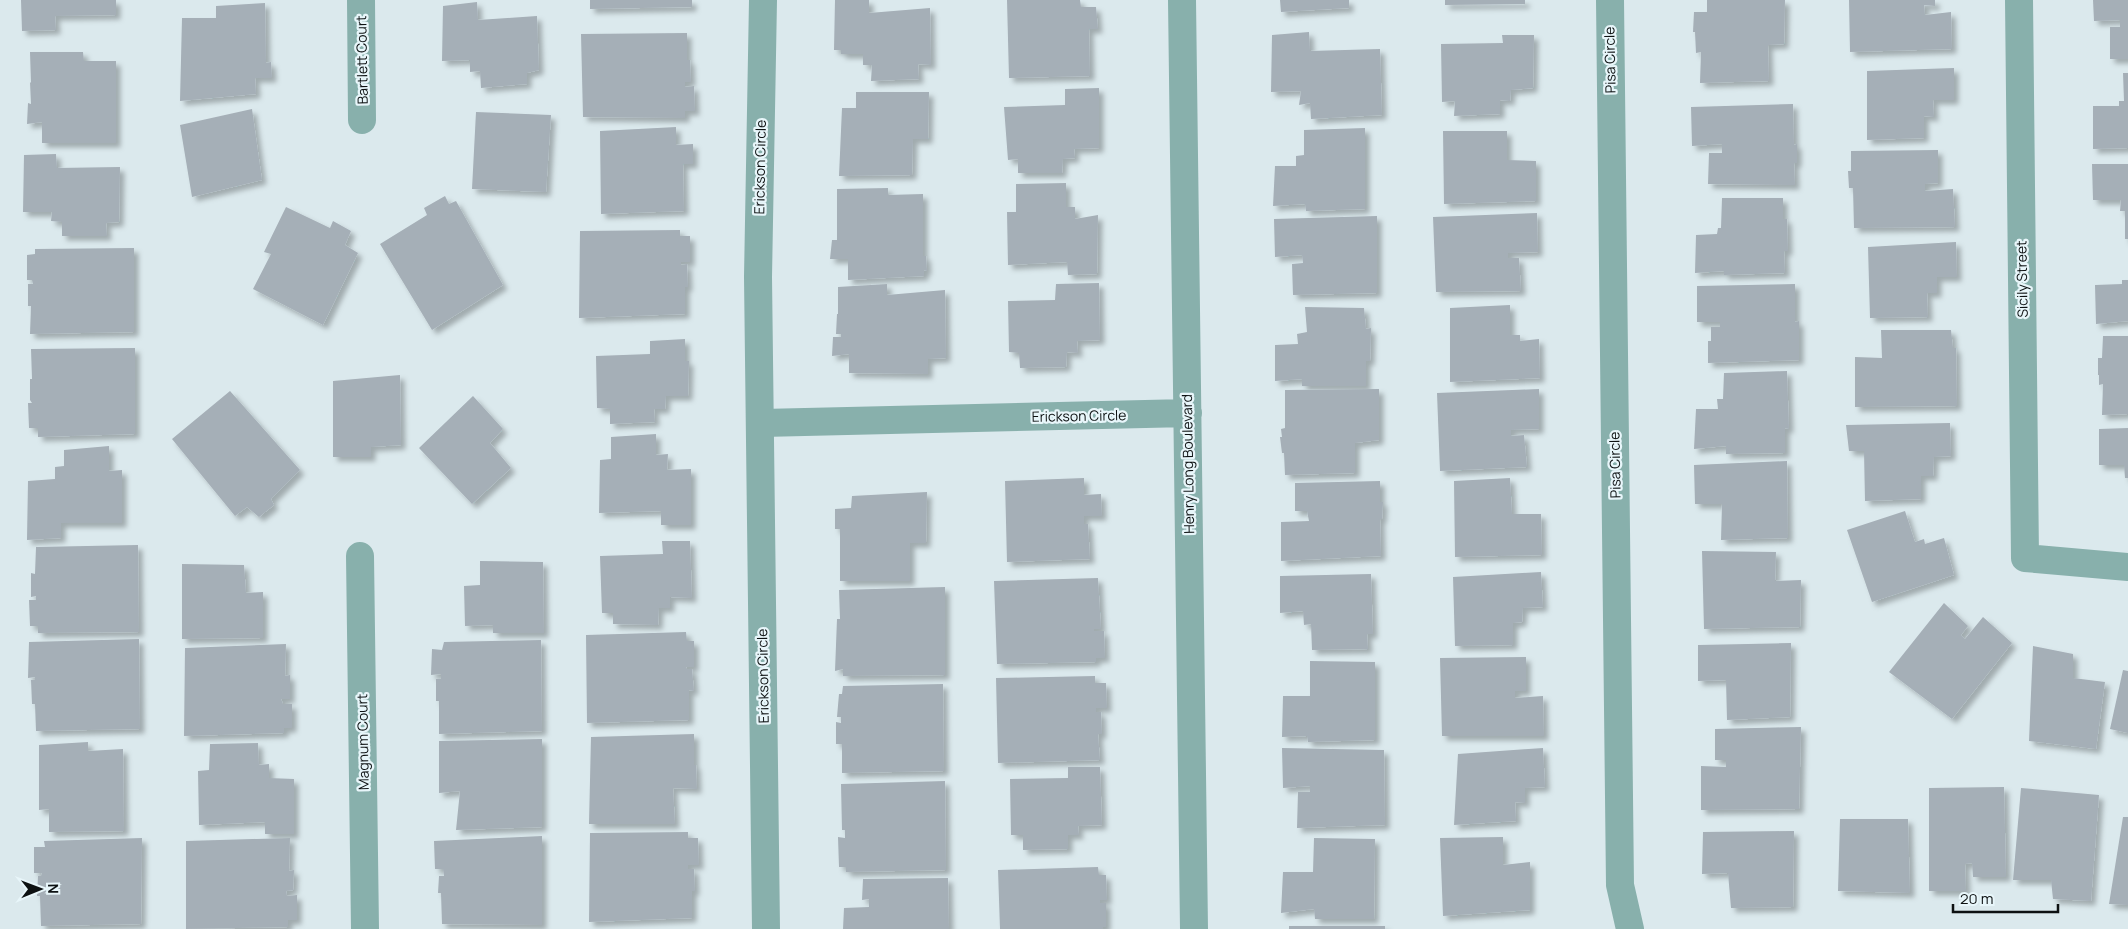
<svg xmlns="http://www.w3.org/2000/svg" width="2128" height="929" font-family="Manrope,sans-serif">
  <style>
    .building { fill: #a5afb7; filter: url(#shadow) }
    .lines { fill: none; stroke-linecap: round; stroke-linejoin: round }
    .minor { stroke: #88b0ac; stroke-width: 28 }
    .labels { text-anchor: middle; stroke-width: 4.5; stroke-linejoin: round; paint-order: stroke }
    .street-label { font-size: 14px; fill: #0d1112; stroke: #e8f6fa }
  </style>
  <defs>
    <filter id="shadow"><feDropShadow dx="4.5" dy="4.5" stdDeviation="2.5" flood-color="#0004"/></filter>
  </defs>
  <rect width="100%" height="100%" fill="#dbe9ed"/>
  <!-- building -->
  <path class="building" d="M21,0H116V15L55,16L56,30L22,31Z
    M590,0H692V7L590,9Z
    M835,0H869V13L930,8L931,65L918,64L919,79L871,81L872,65H863V54H841V50H834Z
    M1007,0H1080L1081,7H1096L1098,29H1089L1090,76L1009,78Z
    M1280,0H1349V8L1281,12Z
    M1445,0H1525V4L1445,5Z
    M1707,0H1785L1784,44L1768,45L1769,81L1700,83L1701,52L1696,53L1695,32H1693L1694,12H1707Z
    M1849,0H1935V6L1924,5L1925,15L1951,12L1952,49L1850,52Z
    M2093,0H2128V59H2110V27H2120V20L2094,21Z
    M477,2L478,20L537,16L539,70L527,73V84L481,88L480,71L470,72V60L442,61L443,6Z
    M265,3L266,63L271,62L272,78H255L256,94L180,101L182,18H216V6Z
    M1309,32L1310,51L1380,49L1382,115L1311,119L1310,103L1299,105L1301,91L1271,92L1272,35Z
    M687,33V60H690L691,82H685V87L694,86L695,111H685V118L583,117L581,34Z
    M1502,35H1534L1533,88L1511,90L1510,101L1500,100V114L1454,116L1455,101L1442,102L1441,44L1503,43Z
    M30,52H83L84,61H116V143H42V122L27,124L28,103L31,104L30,82L31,83Z
    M1954,68V100H1933L1934,117L1924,116V138L1867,140V71Z
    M2123,73H2128V148L2093,149V106H2119V101H2124Z
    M1099,88V148L1074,149L1075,158L1063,159L1062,173H1018V159L1008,160L1004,107L1065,105V89Z
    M856,92H929L928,139H913L912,175L839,176L842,108H856Z
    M1793,104L1794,145L1797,144V163H1794L1795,185L1708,184L1709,153H1722V144L1692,146L1691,107Z
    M252,109L262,180L192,197L180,125Z
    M476,112L551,115L546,192L472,189Z
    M676,127V145L693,144V164H683L684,211L601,214L600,131Z
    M1365,128V209L1306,211L1305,204L1273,206L1275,166H1296V156L1304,155V130Z
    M1443,131H1507V160L1536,161V201L1444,204Z
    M1938,150V183L1925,184V191L1953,189L1955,227L1854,228L1853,188H1849L1848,171H1851V151Z
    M56,154L57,168L120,167L119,222L106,223L107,236H62V222L51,221L52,212H23L24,155Z
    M2092,164H2128V239H2125V211H2120L2121,200H2093Z
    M1066,183V207H1075V219L1098,215L1097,274L1068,275L1067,262L1008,265L1007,212H1016V184Z
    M888,188V195L923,194V256H926L927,271L924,270V276L848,280V259H830L832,240H837V189Z
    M445,196L449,204L456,201L503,285L432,330L380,244L427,215L424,208Z
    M1722,198H1783V219H1787L1788,251H1784L1785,273L1724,275V271L1695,273L1696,235L1717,234L1718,228H1721Z
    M286,207L330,228L333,221L351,231L345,245L358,253L323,325L253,289L271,254L264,252Z
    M1537,213L1538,252L1508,253V258H1519L1521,291L1436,292L1433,217Z
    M1377,216V293L1293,295L1292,264L1303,263L1302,255L1275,257L1274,219Z
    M680,230V236H690V262H681V265L687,264L688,287H685V314L579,318L580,231Z
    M1956,242L1957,277H1937V293H1927L1928,317L1870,318L1868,247Z
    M134,248V332L30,334L31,306H28V284H33L32,280H27V255L35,254V249Z
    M2122,280H2128V321L2096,324L2095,285L2122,284Z
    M1099,283L1100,340L1077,341L1078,353L1067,352L1066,367L1020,368L1019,353L1009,352L1008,301L1055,300L1056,284Z
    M887,284V295L945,290L946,358L928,359V374L849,373V354L832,356L833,337H841V334H836L837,314H838V287Z
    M1795,284V322L1799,321V360L1708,363V341H1711V327H1720V322H1697V286Z
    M1510,305V335H1520V341L1539,339L1540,378L1450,382V308Z
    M1305,307L1364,308L1366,329L1371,328L1370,361H1366V386H1302V379L1275,381V345L1298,344L1297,334L1307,332Z
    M1881,330H1951L1953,348H1956L1957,406L1855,407V357L1882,358Z
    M2103,336H2128V414L2102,415L2103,384L2099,385V375H2098V358H2102Z
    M685,339V361H689L688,396H666L665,409H654L655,422L610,424V409L597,408L596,356L650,354V341Z
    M135,348V434L38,437V428H29L28,403H32L30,400V379H32L31,349Z
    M1787,371L1789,429L1785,428V453L1726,454V446L1694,449L1696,409H1718L1717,399H1723L1724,373Z
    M400,375L401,445L371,447V457H333V381Z
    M1379,389V440L1355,443V473L1285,475L1284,453H1282L1280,437H1282L1281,429L1285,428V390Z
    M1539,389V429L1511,430V436L1524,435L1527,467L1440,471L1437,393Z
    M230,391L300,470L271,499L274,505L259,517L247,507L235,516L172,439Z
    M473,396L503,429L490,443L511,468L472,504L419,448Z
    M1950,423L1951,456L1934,457L1933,476H1921V499L1865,501L1864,451H1849L1846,425Z
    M2128,428V478H2125L2124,465H2099V429Z
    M656,434V455L668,454L667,470L691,469V525H661V511L599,513L600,460L611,459V437Z
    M109,446V471L122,470V523H61V538L27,540L28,481L55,479V467L64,466V450Z
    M1787,461L1788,538L1721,540L1722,504H1695L1694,465Z
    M1084,478V495L1101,494L1102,516H1084V524H1088L1090,559L1007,562L1005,481Z
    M1510,478L1512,514H1541L1542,555L1455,557L1454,481Z
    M1380,481V502H1383L1382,519H1380L1381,556L1281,561V522L1309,521L1307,511H1295V483Z
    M927,492L926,543H910V581H840V529H835V509L851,508L852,496Z
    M1905,511L1915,542L1924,539L1925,544L1944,538L1954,575L1872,602L1847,530Z
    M662,541H690L692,598L670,597V608H659L658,625L613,624V613H602L600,556L663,554Z
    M138,545L139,632L38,633V626H30L29,600H36V596L31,597V573L35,574L36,547Z
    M1702,551L1776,552L1775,581L1801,580L1800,627L1704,629Z
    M480,561L543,562L544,633H493V625L465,626L464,586L480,585Z
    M182,564L244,565L246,593L263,592V638L182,639Z
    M1541,572L1543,607L1523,608L1522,622L1513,623V645L1455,646L1453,577Z
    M1371,574L1373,634H1367L1368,649L1312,650L1311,624L1304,625L1303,611L1280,613V576Z
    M1098,578L1101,629H1094V631H1104L1105,658H1096V662L997,664L994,581Z
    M945,587V675L843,676V669L835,671L837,619H840L839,590Z
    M1944,603L1968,626L1961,635L1965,639L1983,617L2012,643L1952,719L1889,672Z
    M686,632L687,641H694V667H686L687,669H692L694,691L689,690V720L587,723L586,635Z
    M139,639L140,729L36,731L35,704H32L31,680H35V677L28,678L29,642Z
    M541,640L542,731L439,734V701H436V679H441V674L431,675L432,649L442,650L444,642Z
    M1791,643L1790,717L1727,720L1726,680L1698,681V645Z
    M286,644L285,676L290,675V699H281L283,704H292V728H284V733L184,736L185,648Z
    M2033,646L2073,654V678L2105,682L2096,749L2029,741Z
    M1526,657V691H1515V698L1543,696L1544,736H1442L1440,658Z
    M1310,661L1375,662V740L1308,742L1307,736L1282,737L1283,696H1310Z
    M2123,670L2128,671V733L2110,729Z
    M1095,676V683H1106L1107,708H1096V712H1101L1102,734H1098L1100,760L998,763L996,678Z
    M943,684L944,771L842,773V744H836V722L841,723V717H837L839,694H842L843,686Z
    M1801,727L1799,809L1701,810V766L1726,767V760H1715V729Z
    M694,734V765H696L697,789L673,788L675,824H589L591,737Z
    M542,739V827L456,830L460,791L439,793V741Z
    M88,742V751L123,749L124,831L49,832V809L39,810V745Z
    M258,743L259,765L269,764V778L294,779V834H265V822L199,825L198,771L209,770L210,744Z
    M1282,748L1384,750L1385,825L1297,828L1298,792H1310V786L1283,788Z
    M1543,748L1545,787L1525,788V803L1515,802L1516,821L1454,825L1458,754Z
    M1068,767H1100L1102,825L1078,826L1079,835H1068V849L1023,850V835H1011L1010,779L1068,778Z
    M945,781L946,870L846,872V867H839L838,837L845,838V830H842L841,784Z
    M2004,787L2006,877H1973L1972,863L1965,864L1966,891H1929V788Z
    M2021,788L2099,795L2091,901L2053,899L2051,880H2013Z
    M2123,817H2128V905L2109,904Z
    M1840,819H1908L1910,893L1838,891Z
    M1794,831L1793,907L1731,908L1728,873L1702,874L1703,832Z
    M688,832V838H698L699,865H688V869H694L695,891H692V918L589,922L590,833Z
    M542,836V925L442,924L441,893H438L439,876H444L443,869H435L434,841Z
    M1503,837V865L1530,862V910L1443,916L1440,838Z
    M142,838L141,924L41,926L40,896H37L38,876H41L42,873H34V847H45L44,841Z
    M290,838L289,871L294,870L293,890L286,891L287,896L297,895V920H288V927L186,929V841Z
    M1314,838L1375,839L1374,919H1315L1314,909L1281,913L1283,872H1313Z
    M1098,867L1099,875H1106L1107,900H1100V903H1106V927H1103V929H1000L998,870Z
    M948,878L949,929H843L844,908L869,907V899L862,900L863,879Z
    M1289,926H1385V929H1289Z"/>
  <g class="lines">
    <!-- minor -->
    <path class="minor" d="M361,0L362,120
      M763,0L758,277L766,929
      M1182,0L1194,929
      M1610,0L1620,885L1630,929
      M2019,0L2025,558L2128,567
      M761,423L1188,413
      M360,556L365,929"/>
  </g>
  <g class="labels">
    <!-- street labels -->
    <g class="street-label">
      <text transform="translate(362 60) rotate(-91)" y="5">Bartlett Court</text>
      <text transform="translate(1610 60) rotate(-91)" y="5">Pisa Circle</text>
      <text transform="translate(760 167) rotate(-89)" y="5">Erickson Circle</text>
      <text transform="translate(2022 279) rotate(-91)" y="5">Sicily Street</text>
      <text transform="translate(1079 416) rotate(-1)" y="5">Erickson Circle</text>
      <text transform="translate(1188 464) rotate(-91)" y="5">Henry Long Boulevard</text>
      <text transform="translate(1615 465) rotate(-91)" y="5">Pisa Circle</text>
      <text transform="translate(763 676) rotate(-91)" y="5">Erickson Circle</text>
      <text transform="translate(363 742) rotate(-91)" y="5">Magnum Court</text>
    </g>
  </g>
  <!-- north arrow -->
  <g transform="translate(40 889) rotate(89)" stroke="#e8f6fa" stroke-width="4" paint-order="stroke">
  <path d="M0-4L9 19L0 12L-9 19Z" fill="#0d1112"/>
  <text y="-8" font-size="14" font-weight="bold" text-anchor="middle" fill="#0d1112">N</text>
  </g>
  <!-- scale -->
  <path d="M1953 904v8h105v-8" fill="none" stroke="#0d1112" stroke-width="2.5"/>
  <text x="1960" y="904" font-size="15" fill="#0d1112" stroke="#e8f6fa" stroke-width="4" paint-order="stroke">20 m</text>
</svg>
